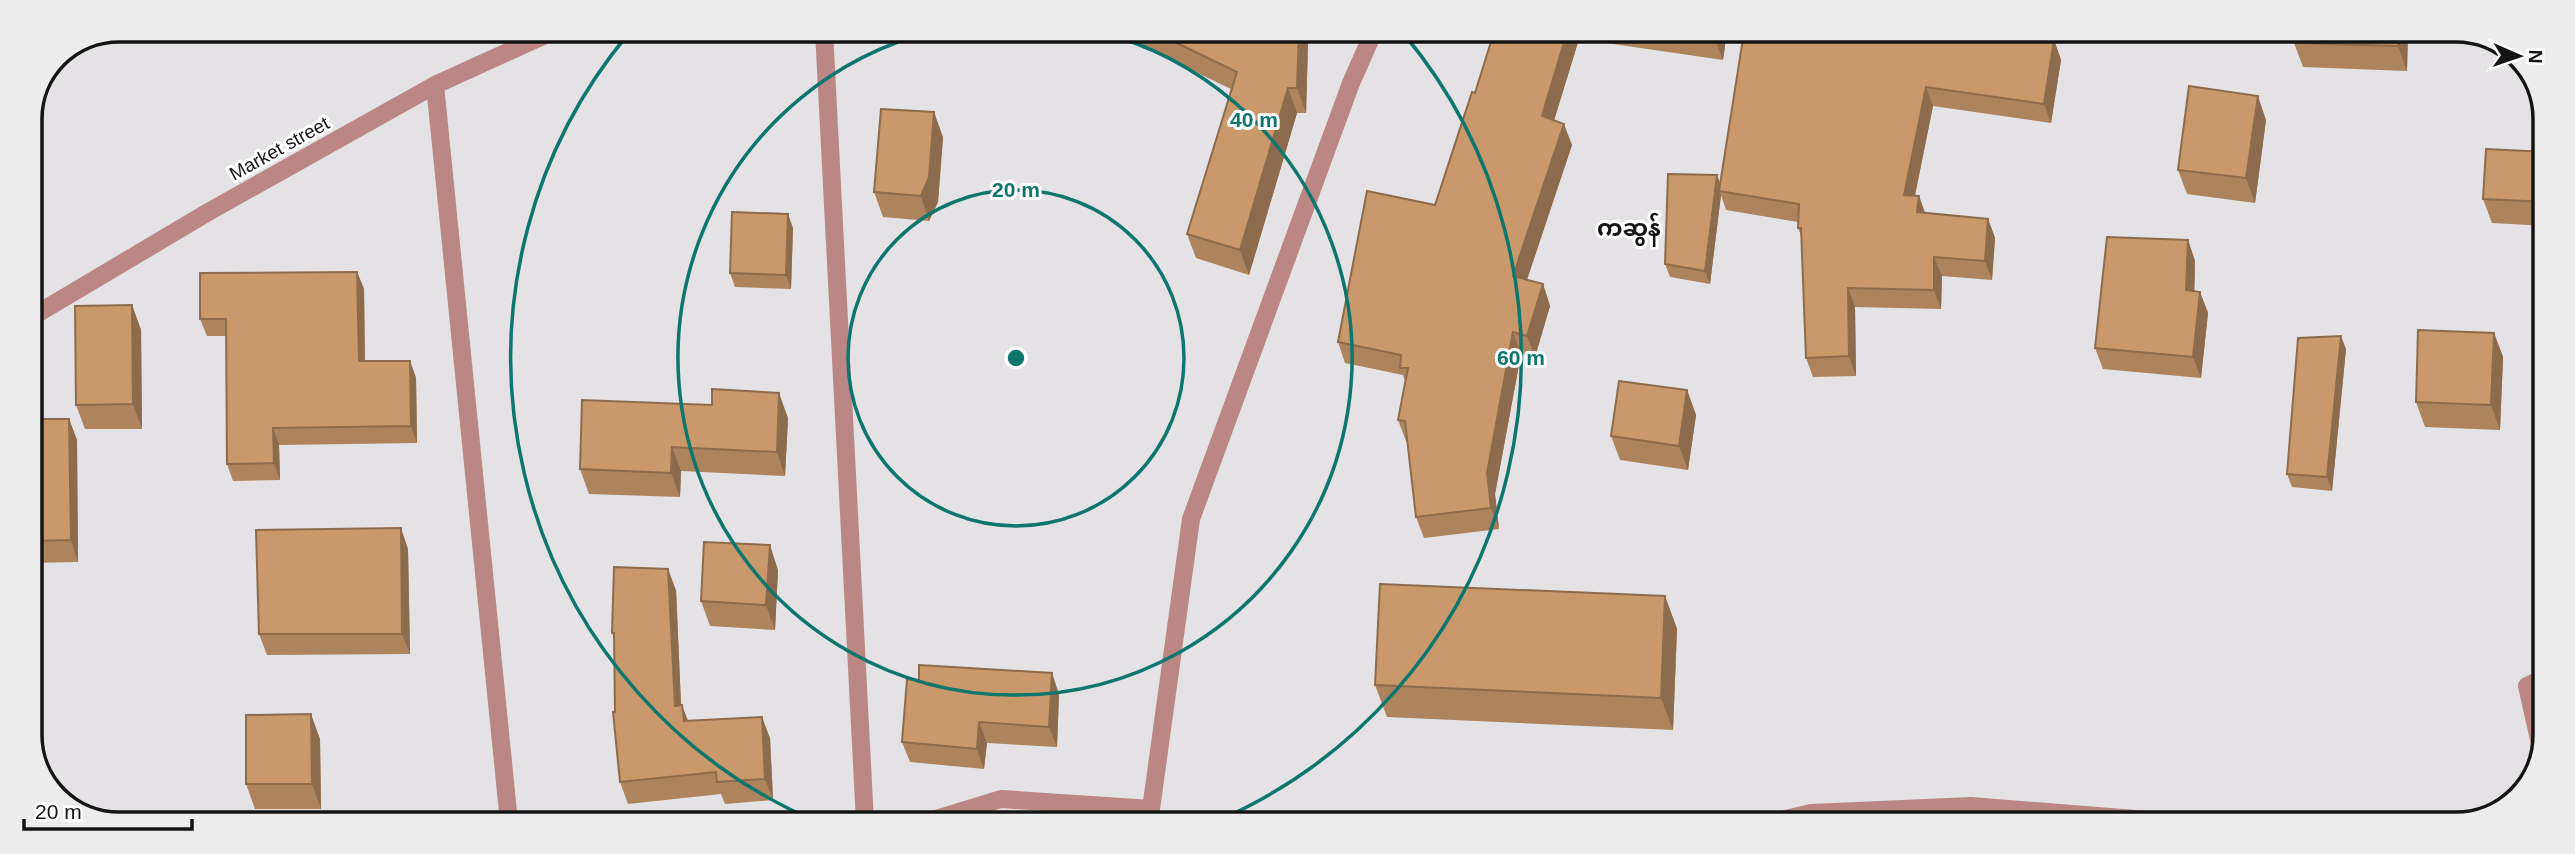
<svg xmlns="http://www.w3.org/2000/svg" width="2575" height="854" font-family="Helvetica,'Noto Sans Myanmar',sans-serif">
  <style>
    .lines { fill: none; stroke-linecap: round; stroke-linejoin: round }
    .minor { stroke: #bb8785; stroke-width: 18 }
    .wall { fill: #ad845d }
    .shaded-wall { fill: #8d6b4c }
    .building { fill: #c9996c; stroke: #8d6b4c; stroke-width: 2 }
    .ring { fill: none; stroke: #0f766e; stroke-width: 3.5 }
    .labels { text-anchor: middle; stroke-width: 6; stroke-linejoin: round; paint-order: stroke }
    .street-label { font-size: 19px; fill: #151415; stroke: #fff }
    .quarter-label { font-size: 23px; font-weight: bold; fill: #151415; stroke: #fff }
    .rim { fill: none; stroke: #151415; stroke-width: 3.5 }
    .centre { fill: #0f766e; stroke: #fff; stroke-width: 3.5 }
    .ring-label { font-size: 21px; text-anchor: middle; font-weight: bold; fill: #0f766e; stroke: #fff; stroke-width: 6; stroke-linejoin: round; paint-order: stroke }
  </style>
  <rect width="100%" height="100%" fill="#e4e2e5"/>
  <g class="lines">
    <!-- minor -->
    <path class="minor" d="M824,31L865,822
      M435,85L509,822
      M30,318L210,211L435,85L556,30
      M2542,753L2527,686L2542,679
      M926,822L1001,799L1151,809L1191,519L1351,83L1374,31
      M1769,823L1811,813L1971,806L2198,824"/>
  </g>
  <!-- wall -->
  <path class="wall" d="M1120,31H1304L1308,43L1306,113H1297L1249,275L1196,258L1187,234L1231,89L1121,36Z
    M1494,32H1727L1723,60L1579,39L1554,120L1572,145L1527,280L1543,284L1550,306L1535,357L1521,354L1495,494L1499,529L1424,538L1416,517L1408,442L1406,441L1398,420L1405,382L1403,375L1345,363L1338,342L1435,205L1475,93Z
    M2408,33L2407,71L2303,67L2294,43Z
    M1880,40H2054L2061,60L2051,123L1933,106L1915,196H1919L1925,213L1988,219L1995,238L1992,280L1942,276L1941,309L1855,307L1856,376L1813,377L1806,358L1802,238L1798,228V222L1726,210L1721,195L1710,284L1670,277L1665,264L1717,175L1720,185Z
    M2266,120L2255,203L2187,194L2178,170Z
    M943,137L938,202L929,221L883,217L874,192Z
    M2545,152V226L2492,223L2483,199Z
    M793,228L791,289L735,287L730,273Z
    M2188,240L2195,261L2194,291L2200,292L2208,313L2201,378L2103,369L2095,348Z
    M357,272L364,289L365,361H410L416,378L417,443L279,445L280,480L233,481L227,464L226,336H207L200,319Z
    M132,305L141,330L142,429H85L76,405Z
    M2494,333L2503,357L2500,430L2425,427L2416,402Z
    M2346,349L2332,491L2292,487L2287,474Z
    M1687,390L1696,415L1688,470L1620,460L1611,436Z
    M712,405L788,418L785,476L681,471L680,497L589,494L580,469Z
    M30,419H69L77,440L78,562L30,563Z
    M408,549L410,654L267,655L259,634Z
    M778,570L775,630L710,626L701,601Z
    M676,590L681,705L688,721L770,738L773,800L725,804L721,794L628,804L620,782L615,712L614,639L612,633Z
    M1665,596L1677,629L1673,730L1387,717L1375,685Z
    M1059,694L1057,747L987,743L984,769L910,762L902,742Z
    M320,739L321,809H255L246,784Z"/>
  <!-- shaded-wall -->
  <path class="shaded-wall" d="M1299,31H1304L1308,43L1306,113L1297,88Z
    M1567,32H1577L1579,39L1549,137L1542,116Z
    M1716,32H1727L1723,60L1715,39Z
    M2399,33H2408L2407,71L2398,46Z
    M2054,40L2061,60L2051,123L2044,104Z
    M1926,87L1933,106L1911,214L1904,195Z
    M1288,88L1297,113L1249,275L1240,250Z
    M2258,96L2266,120L2255,203L2246,178Z
    M934,112L943,137L938,202L929,221L921,196Z
    M1564,124L1572,145L1521,297L1513,276Z
    M1717,175L1722,188L1719,191L1721,195L1710,284L1705,271Z
    M1919,196L1926,216L1917,212Z
    M788,214L793,228L791,289L786,275Z
    M1988,219L1995,238L1992,280L1985,261Z
    M2188,240L2195,261L2194,311L2186,290Z
    M1934,257L1942,276L1941,309L1934,290Z
    M357,272L364,289L365,378L359,361Z
    M1543,284L1550,306L1535,357L1527,336Z
    M1848,288L1855,307L1856,376L1849,356Z
    M2200,292L2208,313L2201,378L2193,357Z
    M132,305L141,330L142,429L133,404Z
    M1513,332L1521,354L1495,494L1499,529L1491,508L1487,473Z
    M2494,333L2503,357L2500,430L2491,405Z
    M2341,336L2346,349L2332,491L2327,477Z
    M410,361L416,378L417,443L411,426Z
    M1687,390L1696,415L1688,470L1679,446Z
    M779,393L788,418L785,476L777,452Z
    M69,419L77,440L78,562L71,540Z
    M273,428L279,445L280,480L274,463Z
    M672,447L681,471L680,497L671,473Z
    M401,528L408,549L410,654L402,634Z
    M770,545L778,570L775,630L766,605Z
    M668,569L676,590L682,727L675,706Z
    M1665,596L1677,629L1673,730L1661,698Z
    M1052,673L1059,694L1057,747L1049,727Z
    M682,705L690,726L684,721Z
    M311,714L320,739L321,809L312,784Z
    M762,717L770,738L773,800L765,779Z
    M979,722L987,743L984,769L977,749Z"/>
  <!-- building -->
  <path class="building" d="M1152,31H1299L1297,88H1288L1240,250L1187,234L1237,72Z
    M1494,32H1567L1542,116L1564,124L1513,276L1543,284L1527,336L1513,332L1487,473L1491,508L1416,517L1405,421L1398,420L1408,368H1400L1401,355L1338,342L1367,191L1435,205L1472,92L1475,93Z
    M1668,32H1716L1715,39Z
    M1744,32H1848L1880,40L1881,32H1996L2054,40L2044,104L1926,87L1904,195L1919,196L1917,212L1988,219L1985,261L1934,257V290L1848,288L1849,356L1806,358L1801,228H1798L1799,204L1719,191Z
    M2294,33H2399L2398,46L2294,43Z
    M2189,86L2258,96L2246,178L2178,170Z
    M881,109L934,112L929,177L921,196L874,192Z
    M2486,149L2545,152V202L2483,199Z
    M1668,174L1717,175L1705,271L1665,264Z
    M732,212L788,214L786,275L730,273Z
    M2107,237L2188,240L2186,290L2200,292L2193,357L2095,348Z
    M357,272L359,361H410L411,426L273,428L274,463L227,464L226,319H200V273Z
    M132,305L133,404L76,405L75,306Z
    M2418,330L2494,333L2491,405L2416,402Z
    M2341,336L2327,477L2287,474L2298,338Z
    M1619,381L1687,390L1679,446L1611,436Z
    M712,389L779,393L777,452L672,447L671,473L580,469L582,400L712,405Z
    M30,419H69L71,540L30,541Z
    M401,528L402,634H259L256,530Z
    M704,542L770,545L766,605L701,601Z
    M614,567L668,569L675,706L682,705L684,721L762,717L765,779L717,782L716,772L620,782L613,712H615L614,633H612Z
    M1380,584L1665,596L1661,698L1375,685Z
    M919,665L1052,673L1049,727L979,722L977,749L902,742L907,679L919,680Z
    M311,714L312,784H246V715Z"/>
  <!-- distance rings -->
  <g class="ring">
    <circle cx="1016" cy="358" r="168"/>
    <path d="M1100 32A337 337 0 1 1 934 31"/>
    <path d="M815 821A505 505 0 0 1 629 33M1403 33A505 505 0 0 1 1217 821"/>
  </g>
  <g class="labels">
    <!-- street labels -->
    <g class="street-label">
      <text transform="translate(279 148) rotate(-29)" y="7">Market street</text>
    </g>
    <!-- quarter labels -->
    <g class="quarter-label">
      <text x="1629" y="236">ကဆွန်</text>
    </g>
  </g>
  <!-- crop -->
  <path d="M0 0H2575V854H0ZM119 42H2456A77 77 0 0 1 2533 119V735A77 77 0 0 1 2456 812H119A77 77 0 0 1 42 735V119A77 77 0 0 1 119 42Z" fill="#ececec" fill-rule="evenodd"/>
  <path class="rim" d="M119 42H2456A77 77 0 0 1 2533 119V735A77 77 0 0 1 2456 812H119A77 77 0 0 1 42 735V119A77 77 0 0 1 119 42Z"/>
  <circle cx="1016" cy="358" r="10" class="centre"/>
  <g class="ring-label">
    <text x="1254" y="127">40 m</text>
    <text x="1016" y="197">20 m</text>
    <text x="1521" y="365">60 m</text>
  </g>
  <!-- north arrow -->
  <g transform="translate(2519 56) rotate(92)" stroke="#ffffff" stroke-width="5" paint-order="stroke">
  <path d="M0-5L12 26L0 18L-12 26Z" fill="#151415"/>
  <text y="-10" font-size="19" font-weight="bold" text-anchor="middle" fill="#151415">N</text>
  </g>
  <!-- scale -->
  <path d="M24 819v10h168v-10" fill="none" stroke="#151415" stroke-width="3.5"/>
  <text x="35" y="819" font-size="21" fill="#151415" stroke="#ffffff" stroke-width="5" paint-order="stroke">20 m</text>
</svg>
